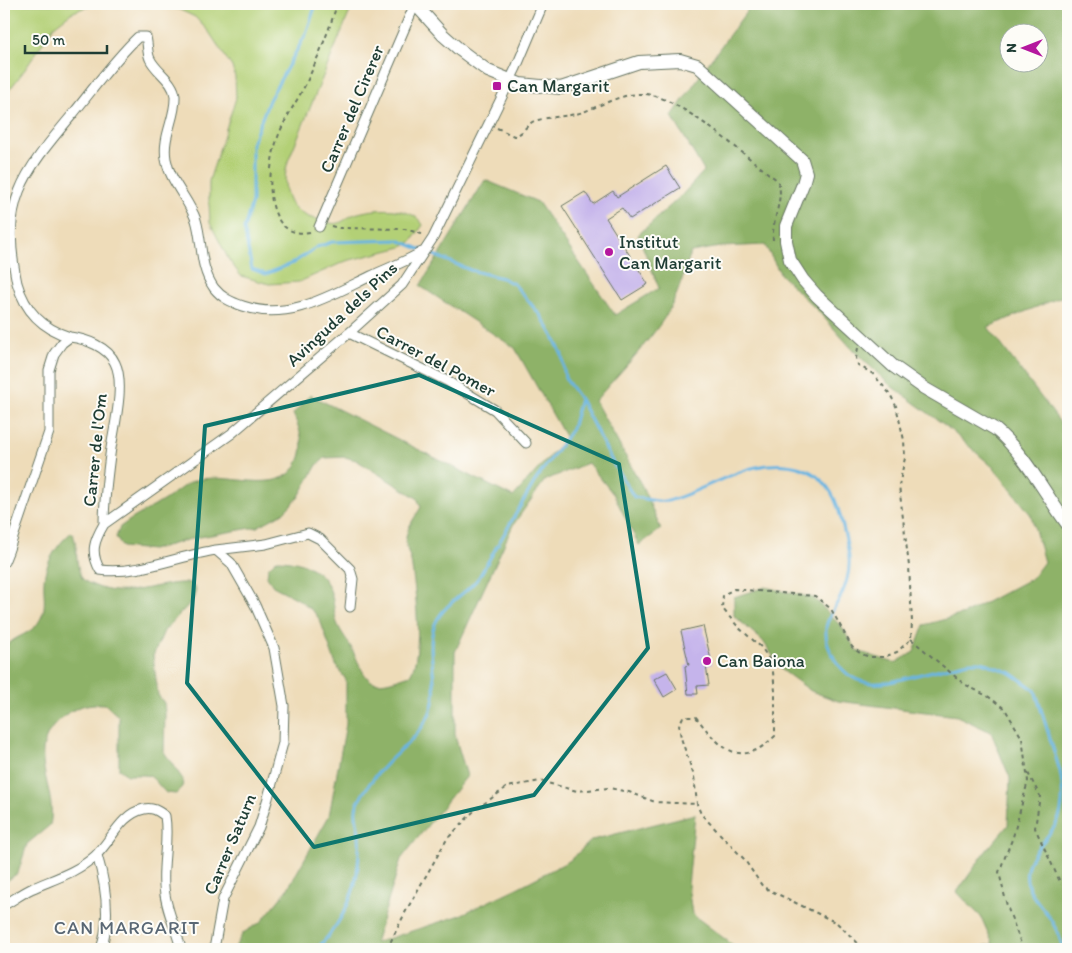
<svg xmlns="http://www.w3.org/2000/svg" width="1072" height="953" font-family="Itim,sans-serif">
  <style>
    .green { fill: #b3d076; stroke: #698655 }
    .forest { fill: #8eb267; stroke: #56784e; fill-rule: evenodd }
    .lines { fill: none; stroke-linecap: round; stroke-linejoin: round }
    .stream { stroke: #69b5e2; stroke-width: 3 }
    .building { fill: #c5b4eb }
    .street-casing { stroke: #677563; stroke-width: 11 }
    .secondary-casing { stroke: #677563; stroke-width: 14 }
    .path { stroke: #677563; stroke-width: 2; stroke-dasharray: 4 4; stroke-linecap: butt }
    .street { stroke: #fff; stroke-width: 9 }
    .secondary { stroke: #fff; stroke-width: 12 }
    .marked { fill: none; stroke: #0f766e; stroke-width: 4; stroke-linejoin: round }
    .poi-dot { fill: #b5179e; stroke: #fdfcf7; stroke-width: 2 }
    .labels { text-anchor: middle; stroke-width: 4; stroke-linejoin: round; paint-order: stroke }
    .poi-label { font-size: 18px; fill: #1f3d34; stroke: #fdfcf7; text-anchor: start }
    .street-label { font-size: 18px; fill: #1f3d34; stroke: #fdfcf7 }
    .neighbourhood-label { font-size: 19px; letter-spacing: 1px; fill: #596774; stroke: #fdfcf7 }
  </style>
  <rect width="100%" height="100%" fill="#fdfcf7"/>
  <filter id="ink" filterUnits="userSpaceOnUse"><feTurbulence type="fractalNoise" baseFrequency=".02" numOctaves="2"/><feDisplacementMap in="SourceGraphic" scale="10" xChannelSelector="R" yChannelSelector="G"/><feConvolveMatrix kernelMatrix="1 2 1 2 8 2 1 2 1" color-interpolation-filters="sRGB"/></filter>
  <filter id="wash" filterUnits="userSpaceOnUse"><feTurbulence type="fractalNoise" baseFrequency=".0096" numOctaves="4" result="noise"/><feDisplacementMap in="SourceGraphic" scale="20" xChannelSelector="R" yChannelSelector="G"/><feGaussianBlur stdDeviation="1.12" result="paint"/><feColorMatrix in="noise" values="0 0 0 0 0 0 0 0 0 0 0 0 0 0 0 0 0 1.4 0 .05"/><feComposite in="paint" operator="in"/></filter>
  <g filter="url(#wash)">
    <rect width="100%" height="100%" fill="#eedcb9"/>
    <!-- green -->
    <path class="green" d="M4,4H93L71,13L54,26L26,68L4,97Z
      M128,4H353L288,161C280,190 288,214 319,220C324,221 333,225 338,223C344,222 349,216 355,214C374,208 412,205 423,225L411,242L402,247L346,261L299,282L269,284L241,276L229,260L210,223L209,202V181L236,98L235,77L232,67L209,32L195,17L178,9Z"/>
    <!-- forest -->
    <path class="forest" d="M752,4H1068V294L988,327L1068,433V949H973L993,944L981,917L957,892L986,851L1008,825L1010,778L991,732L957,716L838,701L811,691L782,670L763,641L734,616V597L765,587L814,598L841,626L857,651L895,663L914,652L924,625L964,614L1032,578L1044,562L1031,515L994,468L946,426L891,386L854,351L818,311L781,275L765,245L720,247L691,252C684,273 678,295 667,314C647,345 619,373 595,401L642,486L661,529L639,545L614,495L588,463L545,480L513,525L455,652V736L467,776L401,859L375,943L458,916L517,888L569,861L592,840L695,814L688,886L692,914L738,949H234L243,933L261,922L287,890L329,816L346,724V680L336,665L320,620L314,612L298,599L273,586L267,577L268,568L276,560C299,560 324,568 331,593C334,602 334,611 336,620C339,630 346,638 351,647C369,685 367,690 410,675C424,653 415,587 411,561C409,553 405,546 406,538C407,527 416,516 421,507L417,498L356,460L345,457L325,458L317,465L298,498L283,513L257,527L194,538L152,550L122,547L116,537L120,527C134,516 151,509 166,499C174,494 182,486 191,482C223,468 281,500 298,462C306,446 300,429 293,414L310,395L513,497L566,438L515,348L420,286L485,180L538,202L615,315L659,288L638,235L682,195L704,171L672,116L710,61ZM1010,32H1040V62H1010Z
      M72,532C79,546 74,561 81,576C83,581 88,583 93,585C126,601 157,581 191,583L196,590L193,600L164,631L153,656L158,695L164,703L165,713L164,752L182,778L183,787L176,794L166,793C147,773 156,775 127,775L119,769V717L105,704C87,703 77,706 63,717C21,750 59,788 50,825L27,844L18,873L4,883V649C14,634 33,636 41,618C47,606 43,594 44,581C45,563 58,543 72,532Z"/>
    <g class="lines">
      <!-- stream -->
      <path class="stream" d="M316,4L306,34L269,100L252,144V202L244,229L252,269L266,274L293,263L317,247L332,242L398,240L470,270L502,278L514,284L541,316L552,334L562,355L565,378L580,399L614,465L634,497C644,498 659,503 668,501C712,489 753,453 801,468C823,475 835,494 840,515C848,548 856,565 840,598C835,607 826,620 826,629C825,640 830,652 836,661C858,695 891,682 921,674C937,670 953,666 969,662H982L1011,673L1035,690L1060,771C1063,788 1065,809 1056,824C1046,842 1023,857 1027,881C1029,894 1040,904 1047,914C1055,925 1060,937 1063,949
        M317,949C349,915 361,883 359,835C359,827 353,813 357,805C364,790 376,774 388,762C403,747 418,737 428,717C444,687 423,654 435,624C444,603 467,594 479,577L535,481L572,429L580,399"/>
    </g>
    <g id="blocks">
      <!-- building -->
      <path class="building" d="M666,166L680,188L630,219L622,208L606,218L648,284L622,300L562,206L585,192L593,204L613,191L617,197Z
        M703,626L712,664L706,666L709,685L697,686L698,694H688L685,666L689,665L681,631Z
        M667,672L677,689L664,697L654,679Z"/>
    </g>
  </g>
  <g filter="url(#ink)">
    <use href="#blocks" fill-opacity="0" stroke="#677563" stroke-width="1"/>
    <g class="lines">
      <defs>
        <path id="street" d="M319,227L415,4
          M349,333L447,381L495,410L526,443
          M70,337C43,329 25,311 17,283C0,201 22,175 72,115C94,88 113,61 138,37H146C148,44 147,53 150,59C156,72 174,81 175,96C176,118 162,136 166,159C170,182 188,198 196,220C203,243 199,267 214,288C222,298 231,302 243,306C288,322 331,295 371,276C388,268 405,262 422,252
          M4,530L8,552L4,562
          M216,550L266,544L308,533L320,539L350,569L353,579L350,607
          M8,552L49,432V370L54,354L62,343L70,337C86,339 108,347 115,363C126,385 113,431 110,455C107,478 104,501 104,524
          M97,855C106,885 111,919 101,949
          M4,905C13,900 21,894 31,889C53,879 76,873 95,856C111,842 120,814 144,809C153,807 158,811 165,816C169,840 162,862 164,886C165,908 176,928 181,949
          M214,949L223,899L259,827L268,798L283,743L284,706L274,648L255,605L231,563L216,550C178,556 137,575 100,570C90,552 94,541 104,524L231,434L349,333L402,285L433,238L516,68L543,4"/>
        <path id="secondary" d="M415,4L443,35L460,50L488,71L520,84L561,88L639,62L680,60L697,65L802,160L806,173L803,184L786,226V241L790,260L803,280L817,296L893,366L924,388L995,429C1026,455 1044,493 1068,525"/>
      </defs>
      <!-- street casing -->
      <use href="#street" class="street-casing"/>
      <!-- secondary casing -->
      <use href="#secondary" class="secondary-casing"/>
      <!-- path -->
      <path class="path" d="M497,128L514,136C525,134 526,122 538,120C553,116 568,117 583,112C603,105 622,93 644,94C679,95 747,158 777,180C786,196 771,220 773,240
        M331,226L339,228L405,229L425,235
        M310,232C263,241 267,171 276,143C283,119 300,98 310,75C320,52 330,28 337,4
        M858,348L856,358L858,365L873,374L890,394L896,406L904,440L905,458L899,486L909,566L912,622L911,639L897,652L884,657H870L861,654L852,647L831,609L815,596L734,589L723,595L722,608L739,628L761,647L772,663L775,691V736C740,770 721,749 696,717H683L679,725L681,738L694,776L697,804L701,814L744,859L763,887L837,923L864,949
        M911,639L964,684L989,697L1005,709L1022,738L1028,781L1013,837L999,872L1007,906L1023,949
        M1028,773L1040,796L1035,828L1061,884
        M387,949L407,909L447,839L474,811L507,787L540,781L577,791L609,788L629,792L655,802L697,804"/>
      <!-- street -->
      <use href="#street" class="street"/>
      <!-- secondary -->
      <use href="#secondary" class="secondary"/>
    </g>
  </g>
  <!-- marked area -->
  <path class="marked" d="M419,375L619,464L648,648L534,795L314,847L187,683L205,426Z"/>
  <!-- markers -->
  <g class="poi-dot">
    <rect x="492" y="81" width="10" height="10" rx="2.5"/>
    <circle cx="609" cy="252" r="5"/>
    <circle cx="707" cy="661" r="5"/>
  </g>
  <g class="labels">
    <!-- poi labels -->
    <g class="poi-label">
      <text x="507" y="92">Can Margarit</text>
      <text x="619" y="248">Institut<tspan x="619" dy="21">Can Margarit</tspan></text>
      <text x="717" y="667">Can Baiona</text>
    </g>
    <!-- street labels -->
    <g class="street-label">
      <text transform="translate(352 109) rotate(-67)" y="6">Carrer del Cirerer</text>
      <text transform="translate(342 314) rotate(-43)" y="6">Avinguda dels Pins</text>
      <text transform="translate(436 361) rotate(28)" y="6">Carrer del Pomer</text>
      <text transform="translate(95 450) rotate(-84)" y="6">Carrer de l'Om</text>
      <text transform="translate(230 844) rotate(-67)" y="6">Carrer Saturn</text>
    </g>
    <!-- neighbourhood labels -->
    <g class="neighbourhood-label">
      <text x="127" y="934">CAN MARGARIT</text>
    </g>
  </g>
  <!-- margin -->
  <rect width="1072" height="953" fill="none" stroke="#fdfcf7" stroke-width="20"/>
  <!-- north arrow -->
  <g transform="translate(1024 48) rotate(270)"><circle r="24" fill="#fdfcf7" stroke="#a4b0a9"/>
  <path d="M0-4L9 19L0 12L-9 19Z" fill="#b5179e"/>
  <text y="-8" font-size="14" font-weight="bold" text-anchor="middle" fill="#1f3d34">N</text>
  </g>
  <!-- scale -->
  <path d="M25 45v8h82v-8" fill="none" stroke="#1f3d34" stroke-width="2.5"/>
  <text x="32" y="45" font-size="15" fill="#1f3d34" stroke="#fdfcf7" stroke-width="4" paint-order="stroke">50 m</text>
</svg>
